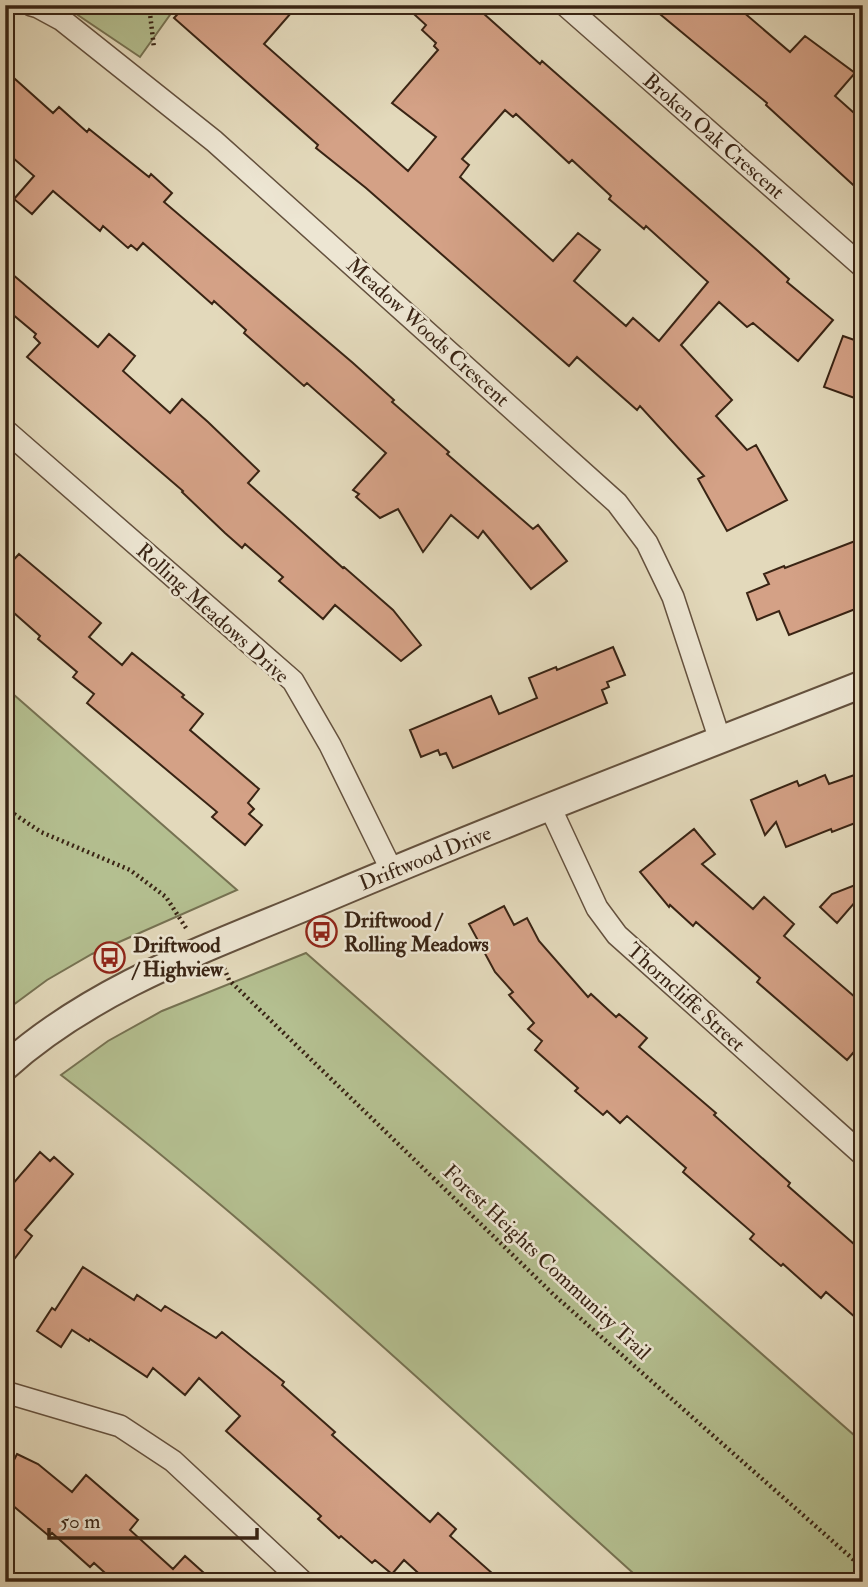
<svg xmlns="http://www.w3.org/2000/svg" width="868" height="1587" font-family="'IM FELL Double Pica',serif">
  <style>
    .green { fill: #b4bf90; stroke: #767252; stroke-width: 2 }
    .building { fill: #d4a186; stroke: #392414; stroke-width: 2; fill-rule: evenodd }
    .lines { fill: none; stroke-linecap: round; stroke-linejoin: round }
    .minor-casing { stroke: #64513e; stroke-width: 24 }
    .tertiary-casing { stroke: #64513e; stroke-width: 30 }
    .path { stroke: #392414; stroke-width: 4.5; stroke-dasharray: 2 3.5; stroke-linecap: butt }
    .minor { stroke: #ede6d3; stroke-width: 21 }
    .tertiary { stroke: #ede6d3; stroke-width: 26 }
    .labels { text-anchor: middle; stroke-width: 5; stroke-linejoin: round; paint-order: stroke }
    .street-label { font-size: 21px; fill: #392414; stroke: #ede6d3 }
    .poi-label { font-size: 21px; font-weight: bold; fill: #392414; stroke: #ede6d3; text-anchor: start }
  </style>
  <rect width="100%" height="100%" fill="#e3d9bb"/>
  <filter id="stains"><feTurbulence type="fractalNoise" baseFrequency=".00286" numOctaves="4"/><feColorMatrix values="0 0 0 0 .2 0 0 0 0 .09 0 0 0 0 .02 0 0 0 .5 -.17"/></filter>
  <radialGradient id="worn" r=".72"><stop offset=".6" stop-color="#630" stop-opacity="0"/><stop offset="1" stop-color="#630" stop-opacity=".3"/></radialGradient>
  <!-- green -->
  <path class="green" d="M63,5H177L140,57Z
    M5,687L237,890L92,954L47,980L5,1011Z
    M306,953L863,1443V1582H643C452,1410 264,1232 61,1075L108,1041L162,1011Z"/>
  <!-- building -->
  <path class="building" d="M186,5H298L264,44L408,171L436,137L392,103L438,50L434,46L436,43L422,30L426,25L404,5H474L540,64L542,61L758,251L789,279L787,282L833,320L798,361L753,323L747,327L719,302L681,345L732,400L716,416L747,450L756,445L787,500L727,531L698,479L704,476L640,406L637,410L577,357L569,366L366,188L316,148L318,145L174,18ZM505,110L513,117L516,114L569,163L572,160L611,196L609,199L644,229L646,226L708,282L659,341L633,318L626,326L574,281L600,250L578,233L553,261L460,177L469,165L462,159Z
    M649,5H735L790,52L805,36L855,73L835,96L863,121V194L766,105L767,103Z
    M5,70L53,113L59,107L87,132L89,129L149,177L151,174L172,193L164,202L353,363L394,400L392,402L449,452L447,454L533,529L538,525L567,561L531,589L483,531L478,538L451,515L423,552L398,509L380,518L356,497L359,494L353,490L386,453L307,383L304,386L244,333L246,330L214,301L212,304L143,243L137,250L131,245L128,248L103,226L100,231L53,191L32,214L14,199L34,176L5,151Z
    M5,268L98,347L109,334L135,356L123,371L170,413L182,399L208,422L259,471L248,483L343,568L344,567L393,610L421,645L401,661L335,605L323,619L279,581L283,577L245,544L242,548L225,533L182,492L183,491L27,357L40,343L34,337L36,334L5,308Z
    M843,336L863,343V401L824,387Z
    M863,538V606L789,635L779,611L757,620L747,593L769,584L764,574L784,566L785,568Z
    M19,554L101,623L89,637L122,665L132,653L184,695L182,697L203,714L190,730L259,789L248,803L254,809L249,814L262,825L245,845L212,817L217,812L87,703L94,694L73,677L77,672L38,639L40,636L5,605V569Z
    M613,647L625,675L607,682L609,687L602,690L607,703L453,768L446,753L440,755L438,750L421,757L410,730L491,696L499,714L537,698L529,678L556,667L557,670Z
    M863,772V820L832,832L831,829L786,847L776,822L765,835L751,800L797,781L799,786L825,775L829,784Z
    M694,829L715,854L702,864L753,909L764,897L794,924L784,936L863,1004V1062L853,1053L847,1060L757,982L760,978L696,922L693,926L670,905L669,907L640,872Z
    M863,882V893L837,923L820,907L832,894Z
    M504,906L514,925L527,918L539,941L588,997L591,994L616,1017L619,1014L647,1038L639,1047L716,1113L714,1115L790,1183L788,1186L863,1252V1324L826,1292L821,1298L783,1264L781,1266L750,1239L754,1234L683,1172L686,1168L627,1116L620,1123L607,1111L603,1115L575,1091L578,1088L535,1050L542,1041L528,1029L534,1023L509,995L513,992L495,972L469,924Z
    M40,1152L50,1161L54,1157L73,1174L25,1230L32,1236L5,1271V1193Z
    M83,1267L134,1300L137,1295L161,1311L165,1306L216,1338L222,1332L284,1382L282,1385L335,1432L332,1435L430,1522L438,1513L456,1529L450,1536L502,1582H428L404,1560L392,1574L375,1560L372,1563L341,1536L339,1538L318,1519L321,1516L226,1431L240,1416L199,1378L185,1395L153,1368L147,1377L90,1339L89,1341L72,1330L61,1347L37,1331L52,1308L55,1310Z
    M17,1454L38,1464L72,1492L86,1475L138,1520L130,1530L173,1569L185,1556L214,1582H115L94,1563L90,1567L52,1533L49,1536L5,1499V1463L11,1466Z"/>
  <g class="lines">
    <defs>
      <path id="minor" d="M31,5L38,7L62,20L214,141L617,503L647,543L673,597L720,740
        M565,5L863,267
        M5,430L293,681L330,745L392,871
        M550,807L597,908L617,935L863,1155
        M5,1392L120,1426L173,1461L303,1582"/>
      <path id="tertiary" d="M5,1067C96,985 216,945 327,898C504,823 684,754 863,684"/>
    </defs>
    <!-- minor casing -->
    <use href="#minor" class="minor-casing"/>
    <!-- tertiary casing -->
    <use href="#tertiary" class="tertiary-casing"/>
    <!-- path -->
    <path class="path" d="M149,5L154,48
      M5,808L41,832L130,870L166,897L186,928
      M224,968L229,980L554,1295L863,1568"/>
    <!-- minor -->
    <use href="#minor" class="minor"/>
    <!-- tertiary -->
    <use href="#tertiary" class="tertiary"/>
  </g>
  <!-- icons -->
  <defs>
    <symbol id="bus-ring" viewBox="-11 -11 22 22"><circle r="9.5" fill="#ede6d3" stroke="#8f2418" stroke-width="1.5"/><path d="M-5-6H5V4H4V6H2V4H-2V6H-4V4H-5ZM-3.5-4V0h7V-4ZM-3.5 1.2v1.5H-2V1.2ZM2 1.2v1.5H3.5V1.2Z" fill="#8f2418"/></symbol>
  </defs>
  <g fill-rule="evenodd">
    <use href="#bus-ring" x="304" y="914" width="35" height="35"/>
    <use href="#bus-ring" x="92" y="940" width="35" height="35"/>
  </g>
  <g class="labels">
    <!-- street labels -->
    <g class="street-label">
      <text transform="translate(714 136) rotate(41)" y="7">Broken Oak Crescent</text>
      <text transform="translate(428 332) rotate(42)" y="7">Meadow Woods Crescent</text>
      <text transform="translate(213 613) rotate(42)" y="7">Rolling Meadows Drive</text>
      <text transform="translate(425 858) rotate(-22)" y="7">Driftwood Drive</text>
      <text transform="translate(686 997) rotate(42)" y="7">Thorncliffe Street</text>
      <text transform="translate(547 1262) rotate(43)" y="7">Forest Heights Community Trail</text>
    </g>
    <!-- poi labels -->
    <g class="poi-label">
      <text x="344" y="927">Driftwood /<tspan x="344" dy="24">Rolling Meadows</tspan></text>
      <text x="133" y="952">Driftwood<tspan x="133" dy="24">/ Highview</tspan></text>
    </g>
  </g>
  <!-- margin -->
  <rect width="868" height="1587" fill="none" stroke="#e3d9bb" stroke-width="28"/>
  <rect x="7" y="7" width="854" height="1573" fill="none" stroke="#392414" stroke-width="3.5"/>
  <rect x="14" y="14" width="840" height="1559" fill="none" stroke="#392414" stroke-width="2"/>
  <!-- scale -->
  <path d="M49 1528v10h208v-10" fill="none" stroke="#392414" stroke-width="3.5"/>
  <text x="60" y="1528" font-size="21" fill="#392414" stroke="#ede6d3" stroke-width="5" paint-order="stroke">50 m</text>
  <rect width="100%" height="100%" filter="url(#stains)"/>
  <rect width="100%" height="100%" fill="url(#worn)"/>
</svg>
